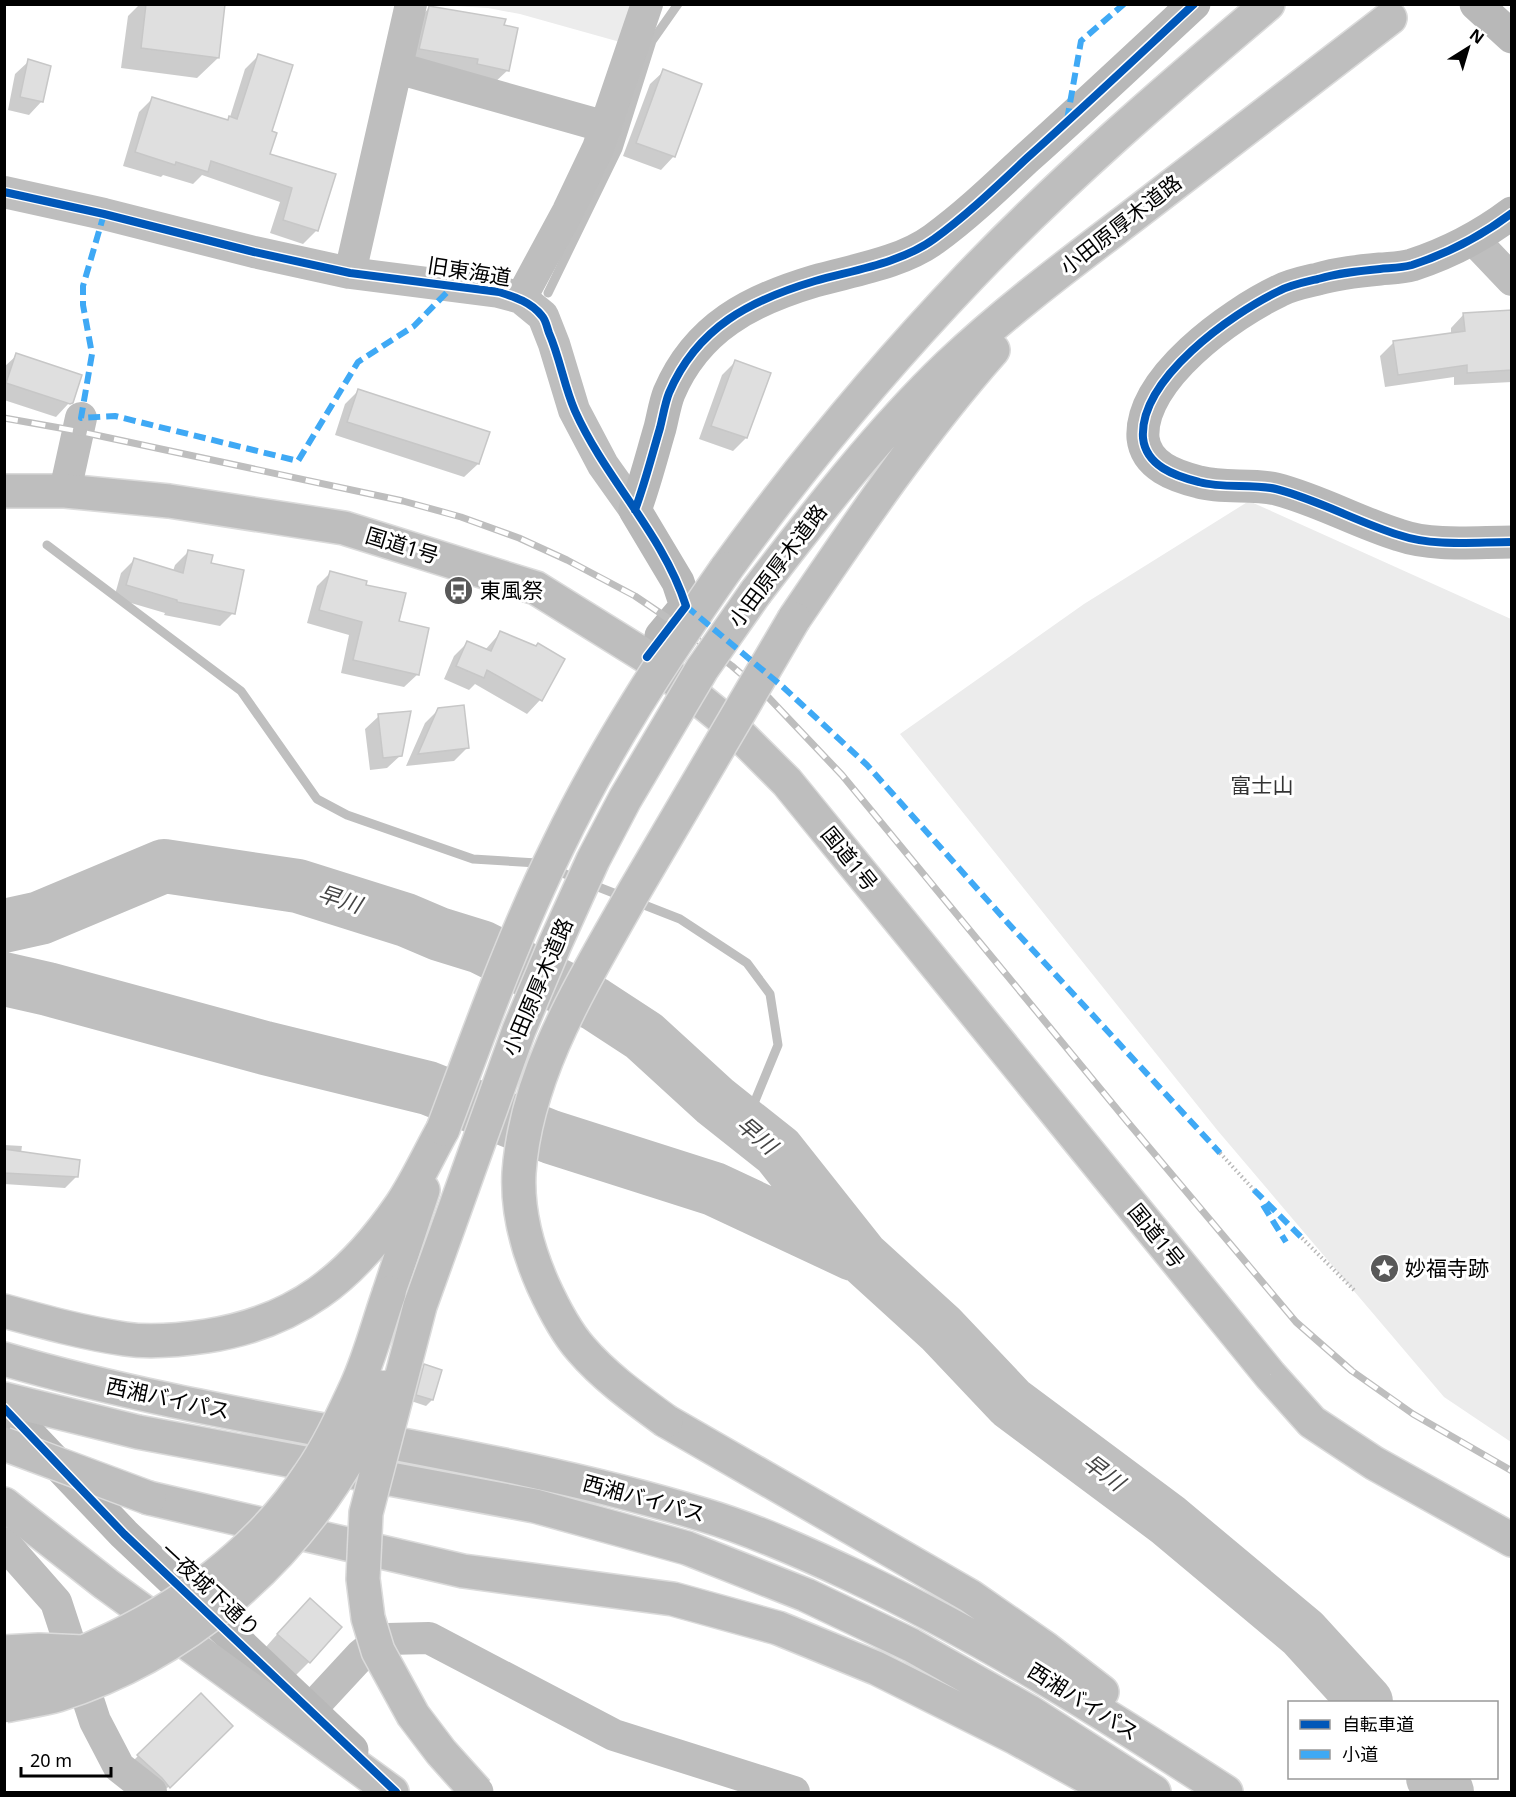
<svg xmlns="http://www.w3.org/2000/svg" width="1516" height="1797" font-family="'Noto Sans','Noto Sans JP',sans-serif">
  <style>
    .green { fill: #ececec }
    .shadow { fill: #0003 }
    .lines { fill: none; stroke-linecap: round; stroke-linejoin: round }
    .stream { stroke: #bfbfbf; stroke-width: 9 }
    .river { stroke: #bfbfbf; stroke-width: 54 }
    .building { fill: #dfdfdf; stroke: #c7c7c7; stroke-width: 1.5 }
    .highway-casing { stroke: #dbdbdb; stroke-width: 36 }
    .path { stroke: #b9b9b9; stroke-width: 4; stroke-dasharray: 1.5 3; stroke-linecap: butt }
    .street { stroke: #bebebe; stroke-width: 32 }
    .secondary { stroke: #b8b8b8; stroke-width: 33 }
    .highway { stroke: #bebebe; stroke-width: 33 }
    .rail-casing { stroke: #bebebe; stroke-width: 7 }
    .rail { stroke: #fff; stroke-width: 4.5; stroke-dasharray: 14; stroke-linecap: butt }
    .highway-bridge-casing { stroke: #dbdbdb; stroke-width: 36; stroke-linecap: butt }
    .highway-bridge { stroke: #bebebe; stroke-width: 33 }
    .quiet { stroke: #3fa9f5; stroke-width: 6; stroke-dasharray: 12 6; stroke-linecap: butt }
    .cycleway-casing { stroke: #fff; stroke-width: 11 }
    .cycleway { stroke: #0057b8; stroke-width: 8 }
    .labels { text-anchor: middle; stroke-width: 6; stroke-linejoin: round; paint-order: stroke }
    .street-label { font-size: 21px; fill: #000; stroke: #fff }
    .poi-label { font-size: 21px; fill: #000; stroke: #fff; text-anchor: start }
    .park-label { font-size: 21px; fill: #333; stroke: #fff }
    .water-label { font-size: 22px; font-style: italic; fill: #444; stroke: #fff }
  </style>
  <rect width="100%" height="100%" fill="#fff"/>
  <!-- green -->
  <path class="green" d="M440,5H632L620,42L520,14L488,8Z
    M1249,501L1511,619V1442L1444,1397L1218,1131L900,734L1084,604Z"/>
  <!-- shadow -->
  <path class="shadow" d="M140,4H215L218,58L197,78L121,68L128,16Z
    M429,8L502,26L508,70L494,83L407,62L416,21Z
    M258,56L271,132L268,155L334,175L317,230L303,244L270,233L280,202L202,175L193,184L163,175L161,177L123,166L139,112L153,98L226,121L230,117L245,69Z
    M29,61L42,101L29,115L8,110L15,74Z
    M664,71L674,156L661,170L623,156L650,84Z
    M1512,311V382L1454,385V377L1385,387L1380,356L1394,342L1451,334V328L1464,314Z
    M17,355L69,403L56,417L4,400V367Z
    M735,362L746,438L733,451L699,439L722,375Z
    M358,391L488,433L478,464L464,477L335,435L345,404Z
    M188,552L209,564L233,613L220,626L164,615L165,613L114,598L121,573L134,560L173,571L175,565Z
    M330,573L364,586L398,622L418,674L404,687L341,673L349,635L307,623L317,586Z
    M500,633L563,660L540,700L527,714L475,684L469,690L444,679L454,656L467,643L485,650Z
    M438,710L467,748L454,761L406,766L425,723Z
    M379,716L401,755L387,768L370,770L365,729Z
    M4,1145L22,1146L21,1153L77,1176L65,1188L4,1184Z
    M425,1366L432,1400L426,1406L411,1401L418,1372Z
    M296,1613L309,1662L296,1675L265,1648Z
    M231,1726L163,1792L118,1776L138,1756Z"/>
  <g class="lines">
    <!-- stream -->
    <path class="stream" d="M548,293L618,149L652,41L678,4
      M47,545L241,691L317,799L347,815L473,859L537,863L680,919L747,963L770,994L778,1045L745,1125"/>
    <!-- river -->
    <path class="river" d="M4,926L40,918L164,866L298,886L406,920L439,934L481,947L595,1004L644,1036L715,1101L778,1151L862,1257L941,1329L1011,1403L1168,1520L1303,1633L1366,1702
      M4,979L48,989L265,1048L428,1088L551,1137L714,1189L853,1254
      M1433,1778L1447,1792"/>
  </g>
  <!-- building -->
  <path class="building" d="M146,4H225L219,58L141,48Z
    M429,6L506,19L504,25L518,28L509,71L477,64L478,59L419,49Z
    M258,54L293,65L272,131L277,133L270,154L336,174L318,231L283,220L292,188L211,161L208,172L176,162L175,165L135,152L152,97L228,120L229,116L237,119Z
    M28,59L51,66L43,102L20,97Z
    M663,69L702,84L675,157L636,143Z
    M1512,310V370L1467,373V365L1398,375L1393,341L1465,331L1463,313Z
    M16,353L82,375L73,403L70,404L6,383Z
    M735,360L771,373L747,438L711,426Z
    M358,389L490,432L479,464L347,422Z
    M188,550L213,555L211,563L244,570L235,614L177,602V600L126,585L134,558L183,573Z
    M330,571L367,581L366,585L406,593L399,621L429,628L419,675L353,660L362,622L319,610Z
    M500,631L536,646L538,643L565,659L542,701L487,670L484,678L456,666L467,641L491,651Z
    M464,705L469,748L418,754L438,708Z
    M411,711L402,756L383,758L378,714Z
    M4,1149L80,1160L78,1177L4,1173Z
    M424,1364L442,1370L433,1400L416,1395Z
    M310,1598L342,1627L310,1663L277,1634Z
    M201,1693L233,1726L170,1788L162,1778L137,1755Z"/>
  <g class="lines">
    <defs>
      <path id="highway" d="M4,491H65L169,501L344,528L536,588L647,657L727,722L787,782L1270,1375L1312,1422L1374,1463L1512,1540
        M726,569C800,467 882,368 970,276C1063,179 1165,91 1268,4
        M756,592C816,514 877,434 949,365C1007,310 1072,262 1135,214C1220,148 1305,83 1390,18
        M794,619C857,526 919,434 993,350
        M389,1293L423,1190
        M4,1311C44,1322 84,1333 125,1339C152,1343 180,1340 207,1336C296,1322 351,1278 401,1205C417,1181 429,1154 443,1129
        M4,1359C234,1426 475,1445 704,1515C754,1530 803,1552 850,1574C982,1636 1104,1713 1226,1792
        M4,1399L138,1432L535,1506L687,1548L806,1595L911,1645L1028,1711L1154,1792
        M666,1421L970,1596L1045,1648L1102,1692
        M149,1498L463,1571L673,1599L778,1628L876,1668L1016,1738L1114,1792
        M4,1504L106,1584L392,1792"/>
    </defs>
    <!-- highway casing -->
    <use href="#highway" class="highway-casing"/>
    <!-- path -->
    <path class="path" d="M1220,1153L1254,1190
      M1302,1238L1354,1290"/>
    <!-- street -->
    <path class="street" d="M401,69L606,127
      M4,192L104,214L254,252L350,273L499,292L521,298L543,316L554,344L574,410L603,465L635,510
      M1474,240L1512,280
      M350,273L411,4
      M521,298L568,211L598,148L647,4
      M65,491L81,418
      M4,1543L56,1602L95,1721L119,1767L151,1792
      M310,1710L361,1655L377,1642L388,1639L429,1638L614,1735L794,1792"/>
    <!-- secondary -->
    <path class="secondary" d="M1476,4L1512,37
      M1512,213C1480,237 1449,253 1412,265C1402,268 1390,268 1380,269C1359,271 1338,273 1318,279C1305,282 1290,285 1279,291C1231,314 1139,379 1143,438C1146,466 1175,476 1199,482C1224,489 1251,483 1276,489C1319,500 1357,522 1399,535C1434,547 1475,542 1512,542
      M661,636L686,606L678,582L635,510C645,483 652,455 660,428C663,416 665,403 669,393C697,327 751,300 815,281C854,270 901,263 934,239C967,215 997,186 1027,158C1083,108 1138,56 1194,4
      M4,1408L124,1534L352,1750"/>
    <!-- highway -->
    <use href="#highway" class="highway"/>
    <defs>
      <path id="rail" d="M4,418L77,431L403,501L461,517L519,538L567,560L635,596L672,621L732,666L769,698L842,775L1126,1120L1296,1322L1352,1371L1413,1414L1512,1471"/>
    </defs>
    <!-- rail casing -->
    <use href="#rail" class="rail-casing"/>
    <!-- rail -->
    <use href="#rail" class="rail"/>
    <defs>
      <path id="highway-bridge" d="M443,1129C479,1033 513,937 558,846C605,748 664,658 726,569
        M666,1421C636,1399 605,1377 581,1349C565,1331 553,1307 543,1285C528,1251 517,1211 519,1173C526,1072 584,981 632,895C685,803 739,711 794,619
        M4,1444L149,1498
        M4,1652L39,1650L83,1652
        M4,1683C39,1679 66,1660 97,1646C179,1610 259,1551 309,1475C328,1448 342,1417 356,1387C370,1357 378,1324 389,1293
        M4,1706C22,1702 41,1700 58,1695C183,1656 291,1562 354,1449C365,1429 373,1407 383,1387
        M477,1792L441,1752L413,1715L378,1651L368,1618L363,1579L366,1513L420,1306L519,1030L555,944L593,860L625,799L702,669L756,592"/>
    </defs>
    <!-- highway-bridge casing -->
    <use href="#highway-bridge" class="highway-bridge-casing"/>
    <!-- highway-bridge -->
    <use href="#highway-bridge" class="highway-bridge"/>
    <!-- quiet -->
    <path class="quiet" d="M1067,120L1081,41L1124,4
      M104,214L83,286V305L92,354L81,418L115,416L298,461L358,362L414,326L453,286
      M686,606L783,687L867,765L1006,921L1220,1153
      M1254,1190L1302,1238
      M1263,1205L1286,1242"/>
    <defs>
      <path id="cycleway" d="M4,192L104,214L254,252L350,273L499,292C515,297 531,302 542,316C546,320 547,328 549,333C560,358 564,386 575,411C606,480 663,534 686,606L647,657
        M1512,213C1480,237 1449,253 1412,265C1402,268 1390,268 1380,269C1359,271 1338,273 1318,279C1305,282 1290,285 1279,291C1231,314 1139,379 1143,438C1146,466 1175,476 1199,482C1224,489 1251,483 1276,489C1319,500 1357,522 1399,535C1434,547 1475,542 1512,542
        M635,510C645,483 652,455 660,428C663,416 665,403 669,393C697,327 751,300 815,281C854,270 901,263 934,239C967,215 997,186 1027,158C1083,108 1138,56 1194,4
        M4,1408L124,1534L396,1792"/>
    </defs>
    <!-- cycleway casing -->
    <use href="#cycleway" class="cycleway-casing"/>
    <!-- cycleway -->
    <use href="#cycleway" class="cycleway"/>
  </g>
  <!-- icons -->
  <defs>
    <symbol id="bus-disc" viewBox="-11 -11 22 22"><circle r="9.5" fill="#595959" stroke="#fff"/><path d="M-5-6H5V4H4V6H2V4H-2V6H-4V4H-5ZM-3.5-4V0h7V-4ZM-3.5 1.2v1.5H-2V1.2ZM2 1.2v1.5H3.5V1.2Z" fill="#fff"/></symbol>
    <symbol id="sight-disc" viewBox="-11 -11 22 22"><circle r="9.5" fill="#595959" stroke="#fff"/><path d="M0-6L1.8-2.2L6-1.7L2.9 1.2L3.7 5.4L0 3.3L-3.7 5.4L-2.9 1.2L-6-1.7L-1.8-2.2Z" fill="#fff"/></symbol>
  </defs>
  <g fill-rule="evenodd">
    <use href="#bus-disc" x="442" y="574" width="33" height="33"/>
    <use href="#sight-disc" x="1368" y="1252" width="33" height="33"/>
  </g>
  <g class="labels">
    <!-- street labels -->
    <g class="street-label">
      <text transform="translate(1121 225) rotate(-38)" y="7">小田原厚木道路</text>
      <text transform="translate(469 272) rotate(9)" y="7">旧東海道</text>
      <text transform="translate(402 546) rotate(17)" y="7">国道1号</text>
      <text transform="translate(778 566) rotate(-53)" y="7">小田原厚木道路</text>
      <text transform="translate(849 859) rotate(51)" y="7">国道1号</text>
      <text transform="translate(538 987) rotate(-67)" y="7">小田原厚木道路</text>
      <text transform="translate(1156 1236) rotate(51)" y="7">国道1号</text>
      <text transform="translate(168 1399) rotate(12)" y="7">西湘バイパス</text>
      <text transform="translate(644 1499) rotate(15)" y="7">西湘バイパス</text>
      <text transform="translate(210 1590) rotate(43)" y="7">一夜城下通り</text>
      <text transform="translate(1083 1702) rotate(32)" y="7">西湘バイパス</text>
    </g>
    <!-- poi labels -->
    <g class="poi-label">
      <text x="480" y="598">東風祭</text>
      <text x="1405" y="1276">妙福寺跡</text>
    </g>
    <!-- park labels -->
    <g class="park-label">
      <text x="1262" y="793">富士山</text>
    </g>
    <!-- water labels -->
    <g class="water-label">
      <text transform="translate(340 899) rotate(18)" y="8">早川</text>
      <text transform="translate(757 1135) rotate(40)" y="8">早川</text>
      <text transform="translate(1104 1472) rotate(37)" y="8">早川</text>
    </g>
  </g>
  <!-- border -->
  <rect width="1516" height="1797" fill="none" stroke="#000000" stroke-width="12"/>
  <!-- legend -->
  <rect x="1288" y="1701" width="210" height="78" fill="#ffffff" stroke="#999999" stroke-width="1.5"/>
  <rect x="1300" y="1720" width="30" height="9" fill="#0057b8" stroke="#999999" stroke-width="1.5"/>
  <text x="1342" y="1731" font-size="18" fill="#000000">自転車道</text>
  <rect x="1300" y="1750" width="30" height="9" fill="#3fa9f5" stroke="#999999" stroke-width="1.5"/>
  <text x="1342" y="1761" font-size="18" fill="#000000">小道</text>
  <!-- north arrow -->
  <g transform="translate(1468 48) rotate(37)" stroke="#ffffff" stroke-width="4.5" paint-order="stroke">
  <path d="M0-4.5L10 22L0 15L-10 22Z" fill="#000000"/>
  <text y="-9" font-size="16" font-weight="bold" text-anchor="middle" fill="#000000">N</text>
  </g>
  <!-- scale -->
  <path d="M21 1767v9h90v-9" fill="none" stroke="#000000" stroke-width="3"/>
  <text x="30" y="1767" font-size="18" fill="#000000" stroke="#ffffff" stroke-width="4.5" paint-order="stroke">20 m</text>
</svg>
